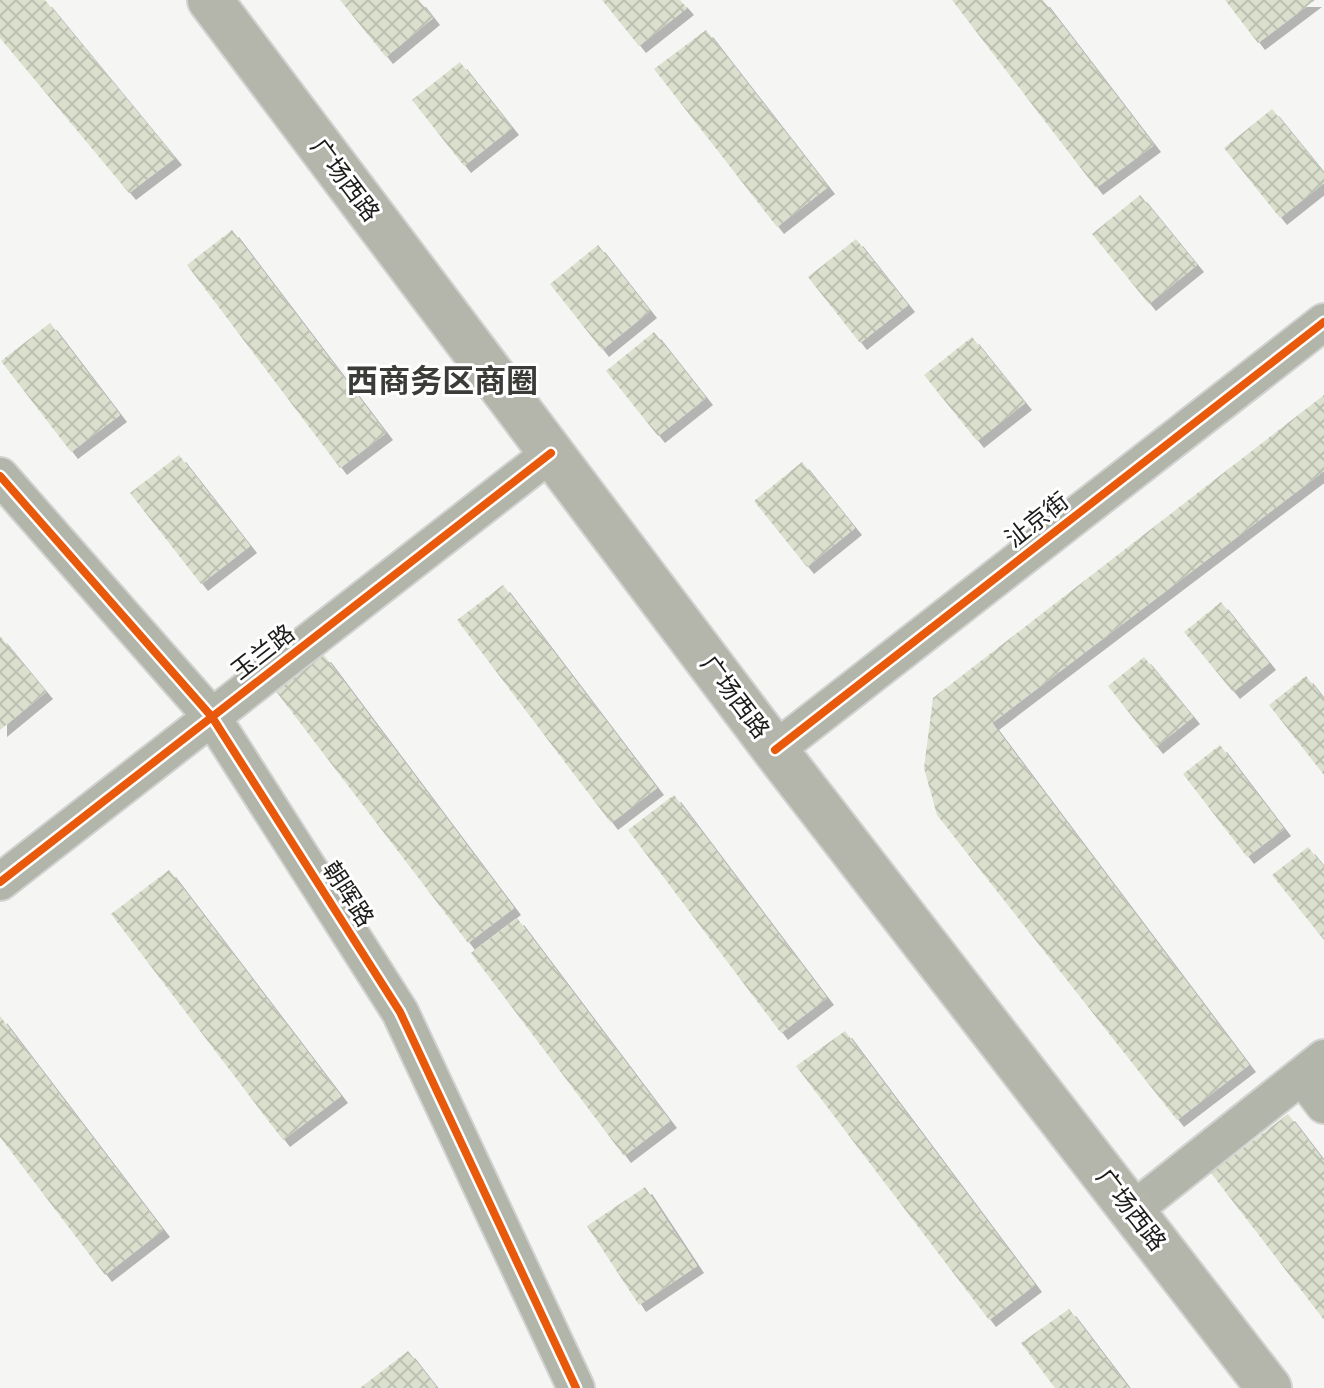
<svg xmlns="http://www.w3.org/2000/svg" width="1324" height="1388" font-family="Merriweather,'Noto Sans SC',serif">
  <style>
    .building { fill: url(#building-cross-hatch); filter: url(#shadow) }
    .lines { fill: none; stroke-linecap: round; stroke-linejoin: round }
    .minor-casing { stroke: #d2d2d1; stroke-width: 40 }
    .major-casing { stroke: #d2d2d1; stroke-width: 48 }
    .minor { stroke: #b2b5aa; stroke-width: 36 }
    .major { stroke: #b4b6ab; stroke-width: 44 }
    .cycleway-casing { stroke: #fff; stroke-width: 13 }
    .cycleway { stroke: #e8590c; stroke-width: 8 }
    .labels { text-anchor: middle; stroke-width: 6; stroke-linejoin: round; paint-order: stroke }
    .street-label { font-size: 24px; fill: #1c1d1b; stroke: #fff }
    .district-label { font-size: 32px; font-weight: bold; fill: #3b3c38; stroke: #fff }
  </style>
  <defs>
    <pattern id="building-cross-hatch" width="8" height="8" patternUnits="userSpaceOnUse" patternTransform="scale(2)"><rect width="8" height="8" fill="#dbe0ce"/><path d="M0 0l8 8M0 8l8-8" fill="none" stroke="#bbc0b0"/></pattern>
    <filter id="shadow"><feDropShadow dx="7" dy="7" stdDeviation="0" flood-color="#0004"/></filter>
  </defs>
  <rect width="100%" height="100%" fill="#f5f6f3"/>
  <!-- building -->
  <path class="building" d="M0,0H45L175,158L129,193L0,38Z
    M340,0H419L433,18L386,57Z
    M602,0H680L687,8L639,46Z
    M952,0H1043L1154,145L1096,188Z
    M1225,0H1315L1258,43Z
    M706,30L828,187L777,227L654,69Z
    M460,62L512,128L464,166L412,100Z
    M1272,109L1324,173V183L1280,218L1224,148Z
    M1140,195L1197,265L1149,304L1092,234Z
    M232,230L386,433L340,468L187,265Z
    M856,239L908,305L860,343L808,277Z
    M598,245L650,311L602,350L550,284Z
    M50,323L120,415L71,452L1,361Z
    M654,332L706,398L658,436L606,371Z
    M972,337L1025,403L977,441L924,375Z
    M1324,395V471L992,723L1249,1065L1177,1120L937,815L924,768L933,698Z
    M179,455L250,546L201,584L130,493Z
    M802,462L855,528L807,567L754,501Z
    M503,585L657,788L611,823L457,620Z
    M1221,602L1269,663L1233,692L1184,632Z
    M0,636L46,692L0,730Z
    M324,655L514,908L468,943L275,690Z
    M1144,657L1193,717L1156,747L1108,686Z
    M1306,676L1324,699V775L1269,705Z
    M1220,745L1284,829L1247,857L1183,774Z
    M674,795L827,998L781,1033L628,830Z
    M1308,847L1324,867V940L1272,875Z
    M169,870L341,1096L283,1140L111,914Z
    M517,918L670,1121L624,1156L471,953Z
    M0,1016L163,1230L105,1275L0,1137Z
    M845,1031L1035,1285L989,1320L796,1066Z
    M1288,1114L1324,1161V1320L1211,1173Z
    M645,1187L697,1266L639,1305L587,1226Z
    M1069,1309L1129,1388H1055L1021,1343Z
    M408,1351L437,1388H360Z"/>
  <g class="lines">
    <defs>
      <path id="minor" d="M0,476L212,717L400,1012L576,1388
        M775,750L1324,322
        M0,882L551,453
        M1302,1076L1324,1105
        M1132,1211L1324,1058"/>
      <path id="major" d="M210,0L775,750L1269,1388"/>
    </defs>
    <!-- minor casing -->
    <use href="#minor" class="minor-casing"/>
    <!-- major casing -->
    <use href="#major" class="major-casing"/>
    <!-- minor -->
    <use href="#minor" class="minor"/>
    <!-- major -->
    <use href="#major" class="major"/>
    <defs>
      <path id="cycleway" d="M0,476L212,717L400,1012L576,1388
        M775,750L1324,322
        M0,882L551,453"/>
    </defs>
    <!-- cycleway casing -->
    <use href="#cycleway" class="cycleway-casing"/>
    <!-- cycleway -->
    <use href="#cycleway" class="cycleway"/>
  </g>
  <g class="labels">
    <!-- street labels -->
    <g class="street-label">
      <text transform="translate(345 180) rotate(53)" y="8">广场西路</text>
      <text transform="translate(1037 520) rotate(-38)" y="8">沚京街</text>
      <text transform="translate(263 652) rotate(-38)" y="8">玉兰路</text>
      <text transform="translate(735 697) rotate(53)" y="8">广场西路</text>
      <text transform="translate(348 894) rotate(57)" y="8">朝晖路</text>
      <text transform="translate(1131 1210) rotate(52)" y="8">广场西路</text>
    </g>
    <!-- district labels -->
    <g class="district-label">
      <text x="442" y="392">西商务区商圈</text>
    </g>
  </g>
</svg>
